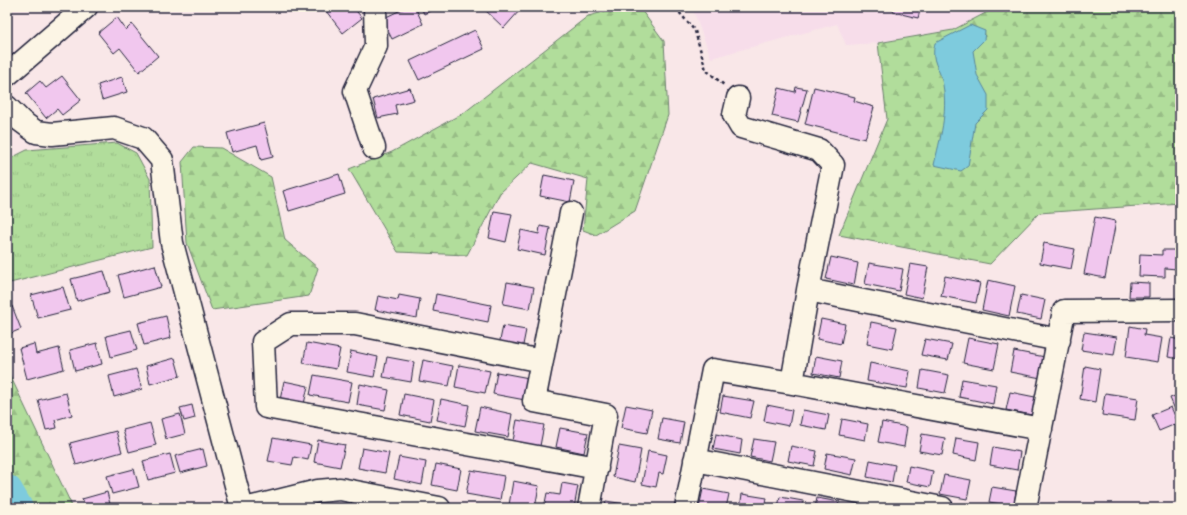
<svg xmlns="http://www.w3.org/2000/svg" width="1187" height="515" font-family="'Balsamiq Sans',sans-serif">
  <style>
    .built { fill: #f7ddea }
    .forest { fill: url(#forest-firs); stroke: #6a806b }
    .park { fill: url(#park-tufts); stroke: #6a806b }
    .water { fill: #7ecbdd; stroke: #59879c }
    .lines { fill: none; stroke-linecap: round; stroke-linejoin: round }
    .river { stroke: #7ecbdd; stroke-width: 32 }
    .building { fill: #f1c7ee; stroke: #22223b }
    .minor-casing { stroke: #22223b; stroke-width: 25 }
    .major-casing { stroke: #22223b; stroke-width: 25 }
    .path { stroke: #22223b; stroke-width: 2.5; stroke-dasharray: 3 3; stroke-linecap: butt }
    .minor { stroke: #fcf5e5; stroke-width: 22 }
    .major { stroke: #fcf5e5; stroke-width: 22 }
  </style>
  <defs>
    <pattern id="forest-firs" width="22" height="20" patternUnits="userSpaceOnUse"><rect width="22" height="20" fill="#b1dd9b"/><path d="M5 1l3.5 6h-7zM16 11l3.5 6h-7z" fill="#98bd86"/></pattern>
    <pattern id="park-tufts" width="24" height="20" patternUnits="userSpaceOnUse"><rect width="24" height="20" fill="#b1dd9b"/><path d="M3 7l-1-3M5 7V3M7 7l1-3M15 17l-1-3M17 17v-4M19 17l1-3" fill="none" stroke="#98bd86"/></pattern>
  </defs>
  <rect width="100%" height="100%" fill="#f9e7e8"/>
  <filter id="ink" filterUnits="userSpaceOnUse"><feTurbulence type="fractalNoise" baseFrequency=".025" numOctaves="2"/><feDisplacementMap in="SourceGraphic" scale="8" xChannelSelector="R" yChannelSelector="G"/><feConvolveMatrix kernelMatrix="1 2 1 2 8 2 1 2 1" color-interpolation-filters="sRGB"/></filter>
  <g filter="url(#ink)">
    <!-- built -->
    <path class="built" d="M692,7H997L953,30L878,43L846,45L837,24L711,58Z"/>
    <!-- forest -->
    <path class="forest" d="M623,7H639L664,41L668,115L635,211L596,235L583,230L588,179L532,163L500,193L467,255L398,252L349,169L392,152L465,112L588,16Z
      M997,7H1180V203L1039,213L990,264L839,235L887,119L878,43L953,30Z
      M194,147L221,148L271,177L285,240L318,268L309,296L212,310L187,243L182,162Z
      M7,369L73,508H15L7,491Z"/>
    <!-- park -->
    <path class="park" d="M117,143L136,153L150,179L152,247L10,283L7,274V160L27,150Z"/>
    <!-- water -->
    <path class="water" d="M970,25L985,31L984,40L973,51L977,75L988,95V110L975,123L968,166L961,171L934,165C940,139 948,112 943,85C940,67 930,62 935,43Z"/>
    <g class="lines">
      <!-- river -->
      <path class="river" d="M7,491L17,508"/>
    </g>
    <!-- building -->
    <path class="building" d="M331,7H353L362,18L343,33L326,11Z
      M407,7H415L423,24L392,39L382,19Z
      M421,7H438L424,14Z
      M482,7H517L520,10L504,28Z
      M895,7H921L918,18L893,12Z
      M117,17L126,30L132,24L158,56L139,72L120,48L114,53L98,33Z
      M475,30L484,49L419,80L410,61Z
      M62,76L81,100L62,115L57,109L46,118L26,93L40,81L46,88Z
      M122,77L127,92L102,100L98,85Z
      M796,87L807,89L798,122L772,116L779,88L795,92Z
      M814,87L855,97L854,101L874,107L865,139L805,124Z
      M410,88L414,100L395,105L397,114L378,118L373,99Z
      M264,123L273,157L261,160L257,145L232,152L227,133Z
      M339,174L345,194L289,211L283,191Z
      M544,175L574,181L570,202L540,196Z
      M494,211L512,214L506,242L489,238Z
      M1095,217L1116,221L1105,278L1084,274Z
      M540,226L550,228L545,255L517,249L521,230L539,234Z
      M1044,243L1075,249L1071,269L1040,263Z
      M1162,250H1178L1177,269L1165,268V277L1139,276L1140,254L1162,255Z
      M831,257L858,263L854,285L826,279Z
      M869,263L903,269L899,291L865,284Z
      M910,264L928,267L922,298L904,294Z
      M155,265L161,287L124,297L118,275Z
      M104,271L110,292L77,301L71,279Z
      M945,276L980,283L976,303L941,296Z
      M988,280L1015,286L1009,316L982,310Z
      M507,282L534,287L530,309L503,304Z
      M1130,282L1149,283V297H1129Z
      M63,287L70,310L38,318L31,295Z
      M436,294L491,305L488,322L433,311Z
      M399,295L420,299L417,318L375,310L378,296L398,300Z
      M1021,295L1045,300L1041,319L1017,314Z
      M12,306L21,329L7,335V308Z
      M166,316L171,338L144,345L138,323Z
      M821,319L845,324L841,344L817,339Z
      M871,322L897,327L892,349L867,344Z
      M503,326L526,330L522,350L499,345Z
      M1130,326L1145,329L1144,335L1162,338L1158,362L1126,357Z
      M131,330L137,350L111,357L106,336Z
      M1084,332L1117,337L1114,355L1081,350Z
      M968,338L999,344L994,369L963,363Z
      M1171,338L1180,340V359L1168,357Z
      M925,339L952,344L948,360L921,355Z
      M97,343L102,364L75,371L70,350Z
      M307,343L340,349L336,369L303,363Z
      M34,344L36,354L59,348L64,369L27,379L19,348Z
      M351,351L378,357L374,377L347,372Z
      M1014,351L1045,357L1041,378L1010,372Z
      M816,356L842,361L839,378L813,373Z
      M387,357L414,362L411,382L383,377Z
      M175,358L180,376L150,384L146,366Z
      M423,360L453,366L449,386L419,381Z
      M870,363L910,371L907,388L867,381Z
      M459,365L490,371L485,393L455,387Z
      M1085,366L1100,369L1095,402L1080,399Z
      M136,369L142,389L114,397L109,376Z
      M922,370L949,375L945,393L919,388Z
      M497,372L529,378L525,400L493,394Z
      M314,375L352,382L348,402L310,395Z
      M962,379L996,385L993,404L959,397Z
      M284,381L308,386L304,404L280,400Z
      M360,384L389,390L385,410L357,405Z
      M1010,392L1035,397L1032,415L1006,410Z
      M66,393L72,415L55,420L57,428L46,430L38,400Z
      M1105,393L1138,398L1135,420L1102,415Z
      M404,394L434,400L430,421L400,415Z
      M1180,394V421L1170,398Z
      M723,396L754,401L750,418L720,412Z
      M441,399L469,405L465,426L437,420Z
      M192,405L195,418L184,421L180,408Z
      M626,405L652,410L647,433L621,428Z
      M767,405L792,410L789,426L764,421Z
      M480,407L512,414L508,437L475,431Z
      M1171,407L1178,423L1159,431L1152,415Z
      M803,410L829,415L826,430L800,425Z
      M180,414L185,434L166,439L161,419Z
      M662,418L684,422L680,443L658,439Z
      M842,419L868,424L865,440L839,435Z
      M517,420L544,425L540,446L513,441Z
      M882,422L907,427L904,447L878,442Z
      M150,423L156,445L129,452L123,430Z
      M560,428L588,433L584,453L556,447Z
      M116,431L122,452L76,465L70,443Z
      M716,434L742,440L740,454L713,449Z
      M922,434L945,438L942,455L919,451Z
      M273,438L311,445L308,460L294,457L292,465L268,461Z
      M956,438L979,442L976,460L953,455Z
      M754,439L774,442L770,461L750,457Z
      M318,440L345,445L340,467L314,462Z
      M619,446L641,450L635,482L613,477Z
      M791,446L817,451L814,466L788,461Z
      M993,447L1020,452L1017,470L990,465Z
      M362,448L389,453L385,473L358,468Z
      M203,449L207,466L180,473L175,456Z
      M648,451L667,455L663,474L659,473L656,487L642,484Z
      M827,453L856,458L852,475L824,469Z
      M170,454L175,473L148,480L143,461Z
      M399,457L426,462L422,485L394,479Z
      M870,460L895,465L892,482L867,477Z
      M436,464L461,469L457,490L432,485Z
      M909,466L933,471L930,487L906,482Z
      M134,469L139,487L112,494L107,476Z
      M471,470L504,476L500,500L466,494Z
      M944,475L971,480L967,499L940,494Z
      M513,481L539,486L535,508L509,505Z
      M562,483L578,486L574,508H544L547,493L560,495Z
      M992,487L1016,491L1014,506L989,502Z
      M703,489L729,494L726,508H699Z
      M107,492L111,508H85L82,499Z
      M742,494L767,498L765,508H740Z
      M780,497L803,501L802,508H778Z
      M817,498L839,502L838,508H815Z
      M606,501L631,505V508H605Z"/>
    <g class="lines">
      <defs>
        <path id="minor" d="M738,98L734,115L741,127L819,150L833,165L808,290
          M7,107L21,121L36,132L52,134L114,128L143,138L162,160L172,243L242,508
          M374,148L355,91L376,46L375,7
          M571,213L534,401L606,415L589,508
          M542,361L355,324H291L263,342L266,407L597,468
          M792,383L808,290L1059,340
          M695,460L942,508
          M249,508L318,491L340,489L439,508
          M686,508L713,370L792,383L1041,429
          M1025,508L1064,311L1180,310"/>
        <path id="major" d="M7,75L86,7"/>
      </defs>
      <!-- minor casing -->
      <use href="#minor" class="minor-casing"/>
      <!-- major casing -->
      <use href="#major" class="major-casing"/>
      <!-- path -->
      <path class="path" d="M678,7L679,12L695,31L706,70L724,85"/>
      <!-- minor -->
      <use href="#minor" class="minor"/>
      <!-- major -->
      <use href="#major" class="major"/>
    </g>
  </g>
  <!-- margin -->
  <rect width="1187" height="515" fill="none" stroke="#fcf5e5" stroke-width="24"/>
  <rect x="12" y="12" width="1163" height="491" fill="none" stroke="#22223b" stroke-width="1.5" filter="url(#ink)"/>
</svg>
